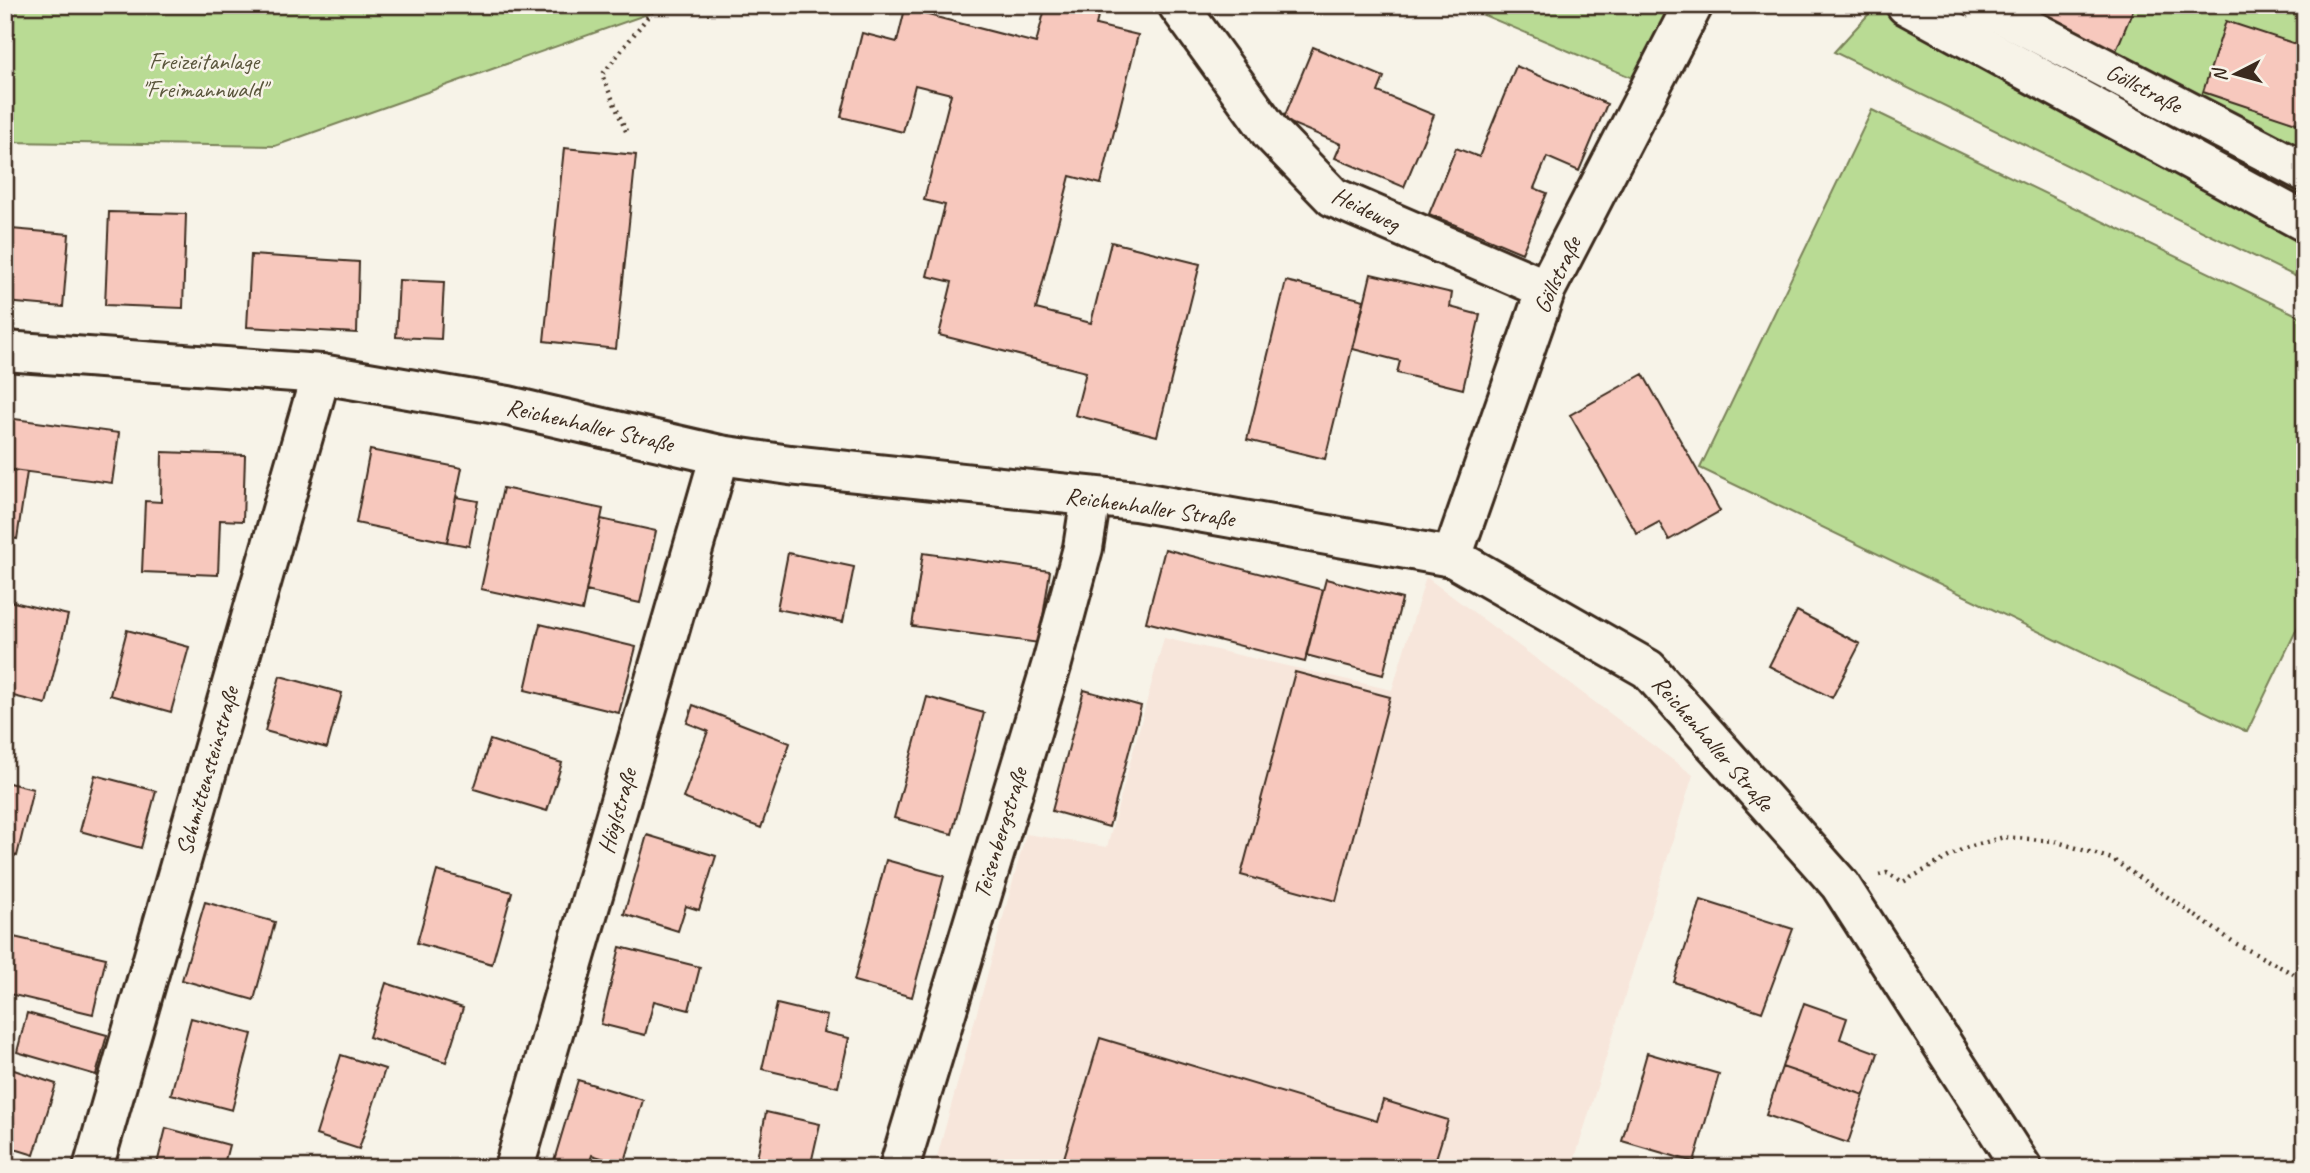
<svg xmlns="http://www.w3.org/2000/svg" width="2310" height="1173" font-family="Caveat,sans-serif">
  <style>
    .built { fill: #f7e6db }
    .green { fill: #b9db94; stroke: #7a8259; stroke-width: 2 }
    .building { fill: #f7c8bd; stroke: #3b2a1e; stroke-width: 2 }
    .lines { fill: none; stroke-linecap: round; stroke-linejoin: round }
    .street-casing { stroke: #3b2a1e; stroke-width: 44 }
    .secondary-casing { stroke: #3b2a1e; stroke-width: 44 }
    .primary-casing { stroke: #3b2a1e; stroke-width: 44 }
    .path { stroke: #3b2a1e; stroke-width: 4.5; stroke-dasharray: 2 5; stroke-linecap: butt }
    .street { stroke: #f7f3e8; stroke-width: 38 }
    .secondary { stroke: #f7f3e8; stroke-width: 38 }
    .primary { stroke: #f7f3e8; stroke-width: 38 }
    .labels { text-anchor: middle; stroke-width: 5; stroke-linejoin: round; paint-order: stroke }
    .park-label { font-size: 24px; fill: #5a563c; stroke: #f7f3e8 }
    .street-label { font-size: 24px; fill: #3b2a1e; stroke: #f7f3e8 }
  </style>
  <rect width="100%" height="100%" fill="#f7f3e8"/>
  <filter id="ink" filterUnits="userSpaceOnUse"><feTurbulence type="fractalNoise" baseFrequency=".0143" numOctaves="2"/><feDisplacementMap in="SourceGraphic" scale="14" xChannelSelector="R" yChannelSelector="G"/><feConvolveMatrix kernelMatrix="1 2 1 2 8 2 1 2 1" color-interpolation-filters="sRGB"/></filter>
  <g filter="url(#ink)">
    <!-- built -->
    <path class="built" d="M1426,577L1693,775L1572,1168H934L1026,834L1107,847L1164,638L1392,690Z"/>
    <!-- green -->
    <path class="green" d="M5,5H673L275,146L5,142Z
      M1433,5H1710L1661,90L1472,10Z
      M1877,5H2305V281L1834,52Z
      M1872,110L2305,319V612L2247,732L1700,468Z"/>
    <!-- building -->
    <path class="building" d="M1046,5H1101L1096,25L1138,35L1101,184L1070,176L1036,309L1091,323L1111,242L1200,264L1157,436L1075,415L1086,372L939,335L952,282L927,276L945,205L924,200L951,94L915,85L903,132L841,117L862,33L897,42L905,9L1036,43Z
      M2039,5H2135L2116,51L2034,16Z
      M2226,21L2305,47V126L2203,92Z
      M1313,47L1384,77L1378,92L1434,115L1404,187L1335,158L1341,144L1283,120Z
      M1516,66L1607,104L1579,171L1547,157L1534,188L1547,193L1522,253L1429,214L1456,148L1479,157Z
      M564,148L636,155L616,349L544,341Z
      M109,212L186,214L183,308L105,305Z
      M11,229L69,234L63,307L5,302Z
      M251,255L359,262L357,333L247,327Z
      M1371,274L1452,293L1450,307L1480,315L1463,389L1397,373L1400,361L1353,349Z
      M399,280L444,282L441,339L396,337Z
      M1286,281L1364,300L1325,459L1247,440Z
      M1643,374L1720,511L1669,540L1659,522L1637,534L1570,415Z
      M7,418L119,433L112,483L5,469Z
      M370,450L462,468L447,542L356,523Z
      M162,452L245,455L243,521L220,520L218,575L142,572L145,501L161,502Z
      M5,469L27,472L17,539L5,537Z
      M503,488L603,509L582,611L481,589Z
      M456,497L478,501L469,546L447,542Z
      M601,519L656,531L640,603L586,591Z
      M1165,549L1323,590L1305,662L1146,622Z
      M788,553L854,567L843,622L777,609Z
      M923,553L1050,571L1039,643L912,626Z
      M1326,579L1402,599L1383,675L1306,655Z
      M5,600L68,615L46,704L5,694Z
      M1797,611L1860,644L1832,698L1769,666Z
      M540,624L636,647L619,713L525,690Z
      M127,630L189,647L171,712L110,695Z
      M1295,672L1390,697L1336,901L1241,875Z
      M280,676L342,693L327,748L265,731Z
      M1084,690L1141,706L1109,827L1052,811Z
      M927,697L984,713L952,834L894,818Z
      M693,705L790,743L761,828L683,798L708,731L687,723Z
      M490,740L562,763L547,811L474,789Z
      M95,775L156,791L141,848L80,831Z
      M5,782L33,789L17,856L5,853Z
      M647,835L716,856L699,910L686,906L678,931L624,914Z
      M886,860L944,876L912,997L854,981Z
      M437,871L512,892L492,964L417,943Z
      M1701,900L1793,929L1762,1012L1674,982Z
      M205,902L275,922L254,1000L182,980Z
      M5,935L106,958L93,1014L5,993Z
      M620,947L700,967L689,1010L654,1001L645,1035L601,1024Z
      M386,983L463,1008L446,1062L369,1037Z
      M1804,1003L1847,1018L1840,1039L1878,1053L1864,1095L1782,1067Z
      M777,1004L827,1016L823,1032L849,1038L838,1087L762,1069Z
      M27,1013L107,1035L96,1075L17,1052Z
      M191,1018L252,1034L232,1110L171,1094Z
      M1100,1038L1377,1121L1383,1100L1448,1120L1433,1168H1061Z
      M1647,1053L1719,1074L1694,1162L1622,1141Z
      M341,1055L385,1069L359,1149L316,1135Z
      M5,1067L56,1084L34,1155L5,1146Z
      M1782,1067L1864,1095L1848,1143L1766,1115Z
      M578,1080L643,1100L624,1165L592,1155L588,1168L552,1167Z
      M766,1112L820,1124L810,1168H772L756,1164Z
      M166,1128L229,1145L223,1168H156Z"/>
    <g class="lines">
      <defs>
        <path id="street" d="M1178,5L1271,133L1333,197L1546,289
          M1983,5L2305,172
          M1452,557L1546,289L1693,5
          M93,1168L321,374
          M514,1168L720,455
          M899,1168L1052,663L1083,548L1091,497"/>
        <path id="secondary" d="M5,351L321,374L508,406L720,455L790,465L1136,501L1452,557L1648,669L1840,885L2022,1168"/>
        <path id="primary" d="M1906,5L2305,222"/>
      </defs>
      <!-- street casing -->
      <use href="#street" class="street-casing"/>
      <!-- secondary casing -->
      <use href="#secondary" class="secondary-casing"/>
      <!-- primary casing -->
      <use href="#primary" class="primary-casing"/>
      <!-- path -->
      <path class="path" d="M626,131L602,75L657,5
        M1879,875L1887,873L1903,882L1965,848L2004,837L2054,841L2112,859L2235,943L2305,980"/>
      <!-- street -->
      <use href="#street" class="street"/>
      <!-- secondary -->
      <use href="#secondary" class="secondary"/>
      <!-- primary -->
      <use href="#primary" class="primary"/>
    </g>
  </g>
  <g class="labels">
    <!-- park labels -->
    <g class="park-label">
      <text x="204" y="69">Freizeitanlage<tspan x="204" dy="28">"Freimannwald"</tspan></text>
    </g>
    <!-- street labels -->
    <g class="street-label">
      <text transform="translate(2144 88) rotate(27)" y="8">Göllstraße</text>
      <text transform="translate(1366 209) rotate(26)" y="8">Heideweg</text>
      <text transform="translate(1557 275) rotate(-65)" y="8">Göllstraße</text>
      <text transform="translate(590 425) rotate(13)" y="8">Reichenhaller Straße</text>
      <text transform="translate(1150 507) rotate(8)" y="8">Reichenhaller Straße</text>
      <text transform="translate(1713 743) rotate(49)" y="8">Reichenhaller Straße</text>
      <text transform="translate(207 771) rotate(-74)" y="8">Schmittensteinstraße</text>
      <text transform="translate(617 811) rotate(-74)" y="8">Höglstraße</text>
      <text transform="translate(1000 833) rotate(-73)" y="8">Teisenbergstraße</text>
    </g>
  </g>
  <!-- margin -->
  <rect width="2310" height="1173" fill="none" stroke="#f7f3e8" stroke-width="28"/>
  <rect x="14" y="14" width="2282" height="1145" fill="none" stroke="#3b2a1e" stroke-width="2.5" filter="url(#ink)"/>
  <!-- north arrow -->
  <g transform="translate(2236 74) rotate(264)" stroke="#f7f3e8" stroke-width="5" paint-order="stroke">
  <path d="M0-5L12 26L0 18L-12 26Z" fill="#3b2a1e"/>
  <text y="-10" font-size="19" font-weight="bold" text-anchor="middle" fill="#3b2a1e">N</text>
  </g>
</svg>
